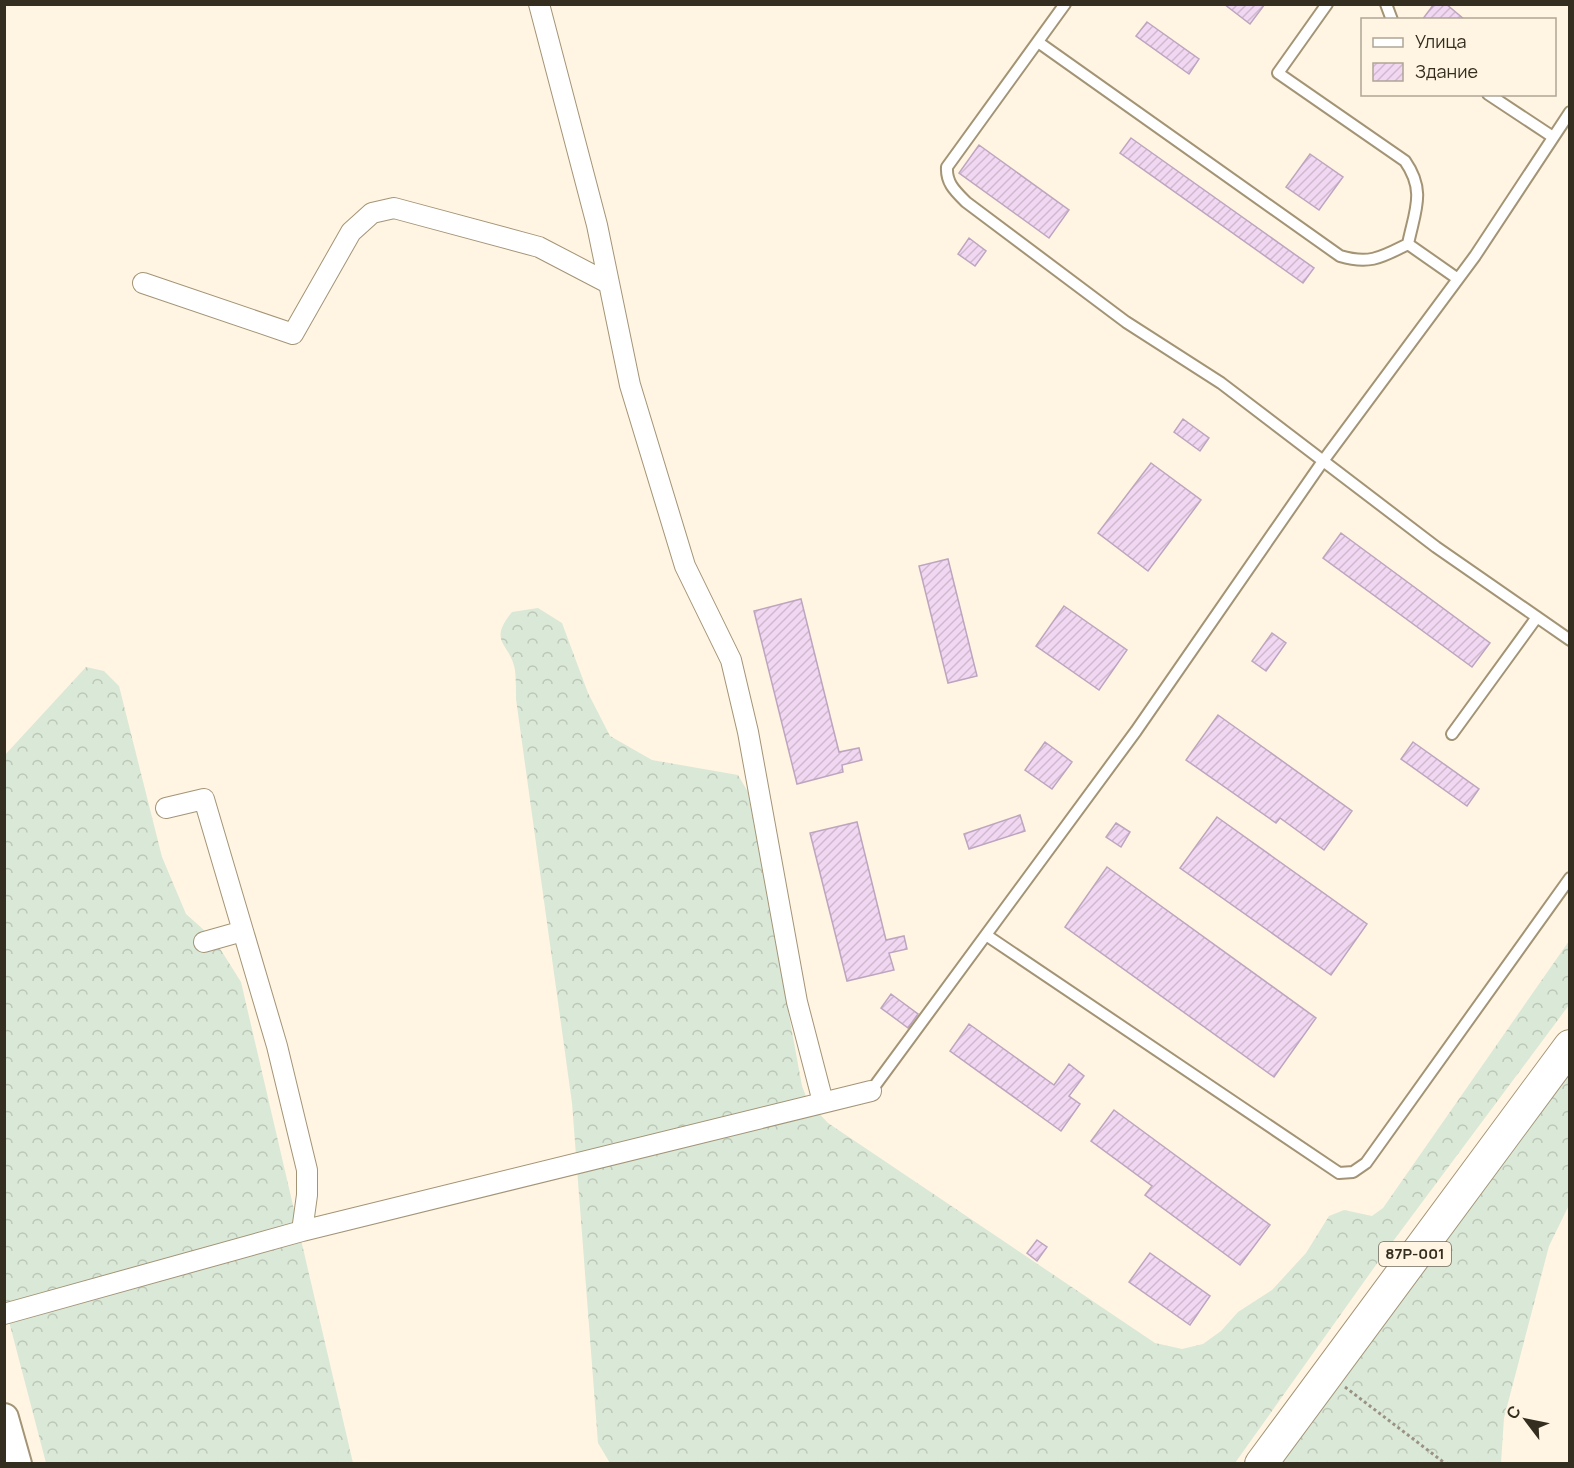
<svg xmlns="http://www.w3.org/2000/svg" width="1574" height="1468" font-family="Manrope,sans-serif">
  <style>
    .forest { fill: url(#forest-crowns) }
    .building { fill: url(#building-hatch); stroke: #bda5bf; stroke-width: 1.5 }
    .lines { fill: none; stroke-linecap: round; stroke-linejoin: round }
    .service-casing { stroke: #a39476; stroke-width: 14 }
    .minor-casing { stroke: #a39476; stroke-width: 22 }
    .secondary-casing { stroke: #a39476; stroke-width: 32 }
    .primary-casing { stroke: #a39476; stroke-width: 34 }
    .path { stroke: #9a9282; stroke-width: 3; stroke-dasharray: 3 3; stroke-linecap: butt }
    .service { stroke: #fff; stroke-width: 10 }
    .minor { stroke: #fff; stroke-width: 20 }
    .secondary { stroke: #fff; stroke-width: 28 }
    .primary { stroke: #fff; stroke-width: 32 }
    .labels { text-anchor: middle; stroke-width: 6; stroke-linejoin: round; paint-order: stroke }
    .shield { fill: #fff5e2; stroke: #716a5b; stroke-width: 1.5 }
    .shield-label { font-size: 15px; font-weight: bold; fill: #342e21 }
  </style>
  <defs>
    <pattern id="forest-crowns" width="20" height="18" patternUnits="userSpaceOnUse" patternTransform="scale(1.5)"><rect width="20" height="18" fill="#dae8d7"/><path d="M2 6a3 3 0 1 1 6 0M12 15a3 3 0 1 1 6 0" fill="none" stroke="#bcc7b8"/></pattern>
    <pattern id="building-hatch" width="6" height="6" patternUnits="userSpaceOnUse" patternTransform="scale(1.5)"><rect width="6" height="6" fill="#f1d7f2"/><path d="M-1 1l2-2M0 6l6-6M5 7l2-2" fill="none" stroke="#cfb9cf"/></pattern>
  </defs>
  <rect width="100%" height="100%" fill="#fff5e2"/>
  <!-- forest -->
  <path class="forest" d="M538,608L562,623L588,693L610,736L652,760L738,775L748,792L802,1086L808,1102L828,1123L1155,1343L1182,1349L1203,1344L1221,1331L1238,1312L1272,1290L1306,1253L1329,1216L1344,1210L1372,1216L1383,1208L1569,941V1005L1388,1248L1235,1463H610L598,1443L572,1103L516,699C516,690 516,680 515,670C510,642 487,643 512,612Z
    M86,667L104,671L119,686L162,857L186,914L214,939L241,982L353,1463H46L5,1306L4,756Z
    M1569,1068V1205L1549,1246L1504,1418L1501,1463L1281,1464L1418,1270Z"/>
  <!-- building -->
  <path class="building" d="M1224,4H1265L1250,24Z
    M1434,4H1446L1465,20H1422Z
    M1147,22L1199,59L1189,74L1136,36Z
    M1131,138L1314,268L1303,283L1120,153Z
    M979,145L1069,210L1049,238L959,173Z
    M1310,154L1343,177L1319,210L1286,187Z
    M969,238L986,251L975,266L958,254Z
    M1183,419L1209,438L1200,451L1174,432Z
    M1151,463L1201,500L1148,571L1098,533Z
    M1341,533L1490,643L1472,667L1323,558Z
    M948,559L977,676L948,683L919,566Z
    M801,599L839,752L859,748L862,760L842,765L843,772L797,784L754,611Z
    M1064,606L1127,650L1099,690L1036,646Z
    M1272,633L1286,643L1266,671L1252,661Z
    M1218,715L1352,811L1324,850L1280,818L1276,823L1186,760Z
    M1045,742L1072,762L1052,789L1025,770Z
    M1413,742L1479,789L1467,806L1401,759Z
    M1020,815L1025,831L969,849L964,834Z
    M1217,817L1367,924L1331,975L1180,868Z
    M857,822L886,940L904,936L907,949L889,953L894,970L847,981L810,833Z
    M1116,823L1130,832L1121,847L1106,837Z
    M1107,867L1316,1018L1274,1077L1065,927Z
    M891,994L918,1014L908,1028L881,1008Z
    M969,1024L1054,1085L1069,1064L1084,1076L1069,1096L1080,1104L1061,1131L950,1051Z
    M1114,1110L1270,1225L1240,1265L1145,1195L1152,1186L1091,1141Z
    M1037,1240L1047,1247L1037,1261L1027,1253Z
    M1150,1253L1210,1296L1190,1325L1129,1282Z"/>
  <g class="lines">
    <defs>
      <path id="service" d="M1065,4L947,167C946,183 955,191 966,202L1126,322L1221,383L1436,547L1570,640
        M1327,4L1278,73L1405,161C1426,191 1415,210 1408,244L1458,279
        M1386,4L1392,20
        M1038,42L1340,256C1370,265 1382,257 1408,244
        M1488,94L1553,137
        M1452,734L1537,617
        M986,935L1339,1173L1353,1172L1366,1163L1570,878
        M871,1091L1136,731L1323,461L1475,256L1570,112"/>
      <path id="minor" d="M539,4L597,225L630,385L685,566L731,660L748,732L797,1002L823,1102
        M143,283L293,334L351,232L372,213L394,208L539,247L608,283
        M166,808L204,799L277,1046L307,1170V1195L302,1231
        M204,942L243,931
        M4,1314L302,1231L871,1091"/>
      <path id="secondary" d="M4,1418L17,1464"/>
      <path id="primary" d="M1261,1464L1570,1046"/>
    </defs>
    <!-- service casing -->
    <use href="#service" class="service-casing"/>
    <!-- minor casing -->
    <use href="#minor" class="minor-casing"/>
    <!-- secondary casing -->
    <use href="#secondary" class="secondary-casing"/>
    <!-- primary casing -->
    <use href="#primary" class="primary-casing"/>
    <!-- path -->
    <path class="path" d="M1345,1387L1446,1464"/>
    <!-- service -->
    <use href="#service" class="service"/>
    <!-- minor -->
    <use href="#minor" class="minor"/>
    <!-- secondary -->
    <use href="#secondary" class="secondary"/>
    <!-- primary -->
    <use href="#primary" class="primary"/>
  </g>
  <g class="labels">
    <!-- shield labels -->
    <rect class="shield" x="1379" y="1242" width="72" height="24" rx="4.5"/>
    <g class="shield-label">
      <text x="1415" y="1259">87Р-001</text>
    </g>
  </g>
  <!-- border -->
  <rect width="1574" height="1468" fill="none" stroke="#342e21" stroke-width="12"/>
  <!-- legend -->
  <rect x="1361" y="18" width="195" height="78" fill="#fff5e2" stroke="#aea595" stroke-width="1.5"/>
  <rect x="1373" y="38" width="30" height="9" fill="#ffffff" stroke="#aea595" stroke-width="1.5"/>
  <text x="1415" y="48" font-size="18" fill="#342e21">Улица</text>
  <rect x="1373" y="63" width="30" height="18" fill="url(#building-hatch)" stroke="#aea595" stroke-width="1.5"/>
  <text x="1415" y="78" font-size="18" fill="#342e21">Здание</text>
  <!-- north arrow -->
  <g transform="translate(1526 1420) rotate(302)" stroke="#fff5e2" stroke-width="4.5" paint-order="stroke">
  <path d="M0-4.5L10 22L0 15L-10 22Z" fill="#342e21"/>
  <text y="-9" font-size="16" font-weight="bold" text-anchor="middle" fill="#342e21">С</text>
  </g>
</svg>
